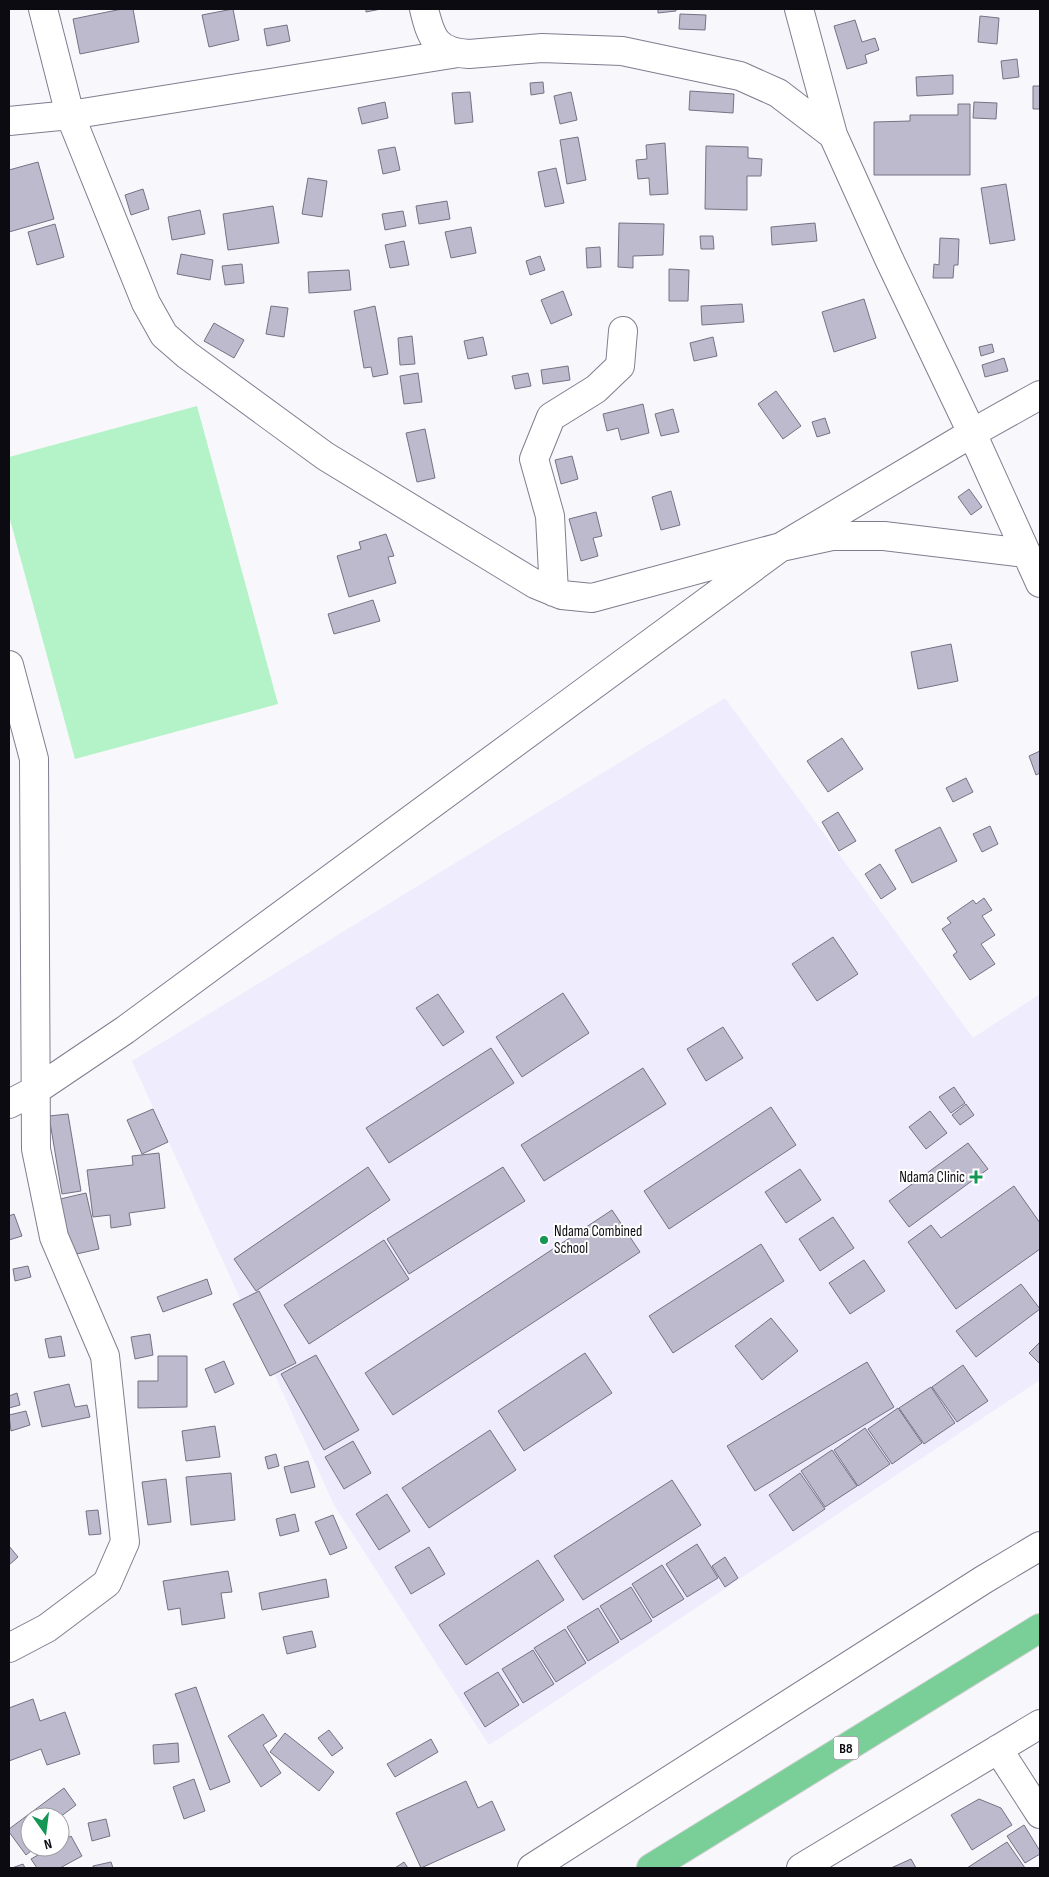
<svg xmlns="http://www.w3.org/2000/svg" width="1049" height="1877" font-family="'Sofia Sans Condensed',sans-serif">
  <style>
    .built { fill: #eeecfd }
    .green { fill: #b3f3c7 }
    .building { fill: #bdbace; stroke: #757284 }
    .lines { fill: none; stroke-linecap: round; stroke-linejoin: round }
    .minor-casing { stroke: #807d8f; stroke-width: 30 }
    .highway-casing { stroke: #d3d3d4; stroke-width: 30 }
    .minor { stroke: #fff; stroke-width: 28 }
    .highway { stroke: #7ace97; stroke-width: 28 }
    .poi-dot { fill: #149755; stroke: #fff; stroke-width: 2 }
    .labels { text-anchor: middle; stroke-width: 4; stroke-linejoin: round; paint-order: stroke }
    .shield { fill: #fff; stroke: #555458; stroke-width: 1 }
    .shield-label { font-size: 14px; font-weight: bold; fill: #0c0b11 }
    .poi-label { font-size: 15px; fill: #0c0b11; stroke: #fff; text-anchor: end }
  </style>
  <rect width="100%" height="100%" fill="#f8f7fc"/>
  <!-- built -->
  <path class="built" d="M725,698L973,1038L1040,994V1380L489,1745L334,1505L132,1061Z"/>
  <!-- green -->
  <path class="green" d="M197,406L278,704L75,759L9,516V457Z"/>
  <!-- building -->
  <path class="building" d="M122,9H133L139,42L80,54L73,19Z
    M233,9L239,40L209,47L202,15Z
    M366,9H381L366,12Z
    M658,9H676V11L658,13Z
    M680,14L706,15L705,30L679,29Z
    M980,16L999,18L997,44L978,42Z
    M855,20L862,42L875,38L879,50L865,55L867,63L847,69L834,26Z
    M287,25L290,41L267,46L264,29Z
    M1017,59L1019,77L1003,79L1001,61Z
    M953,75V94L917,96L916,77Z
    M543,82L544,93L531,95L530,83Z
    M1033,86H1040V109H1033Z
    M690,91L734,94L733,113L689,110Z
    M470,92L473,122L455,124L452,93Z
    M571,92L577,120L560,124L554,96Z
    M385,102L388,118L362,124L358,108Z
    M974,102L997,103L996,119L973,118Z
    M958,104H970V175H874V122L910,121V115H958Z
    M578,137L586,180L567,184L560,140Z
    M665,143L668,194L650,195L649,178L638,179L636,160L647,159L646,145Z
    M706,146L748,147V158L762,159L761,176H747V210L705,209Z
    M395,147L400,170L383,174L378,150Z
    M38,162L54,219L9,232V170Z
    M556,168L564,203L545,207L538,172Z
    M308,178L327,181L322,217L302,214Z
    M1006,184L1015,240L990,244L981,188Z
    M143,189L149,209L131,215L125,195Z
    M447,201L450,219L419,224L416,206Z
    M273,206L279,243L228,250L223,214Z
    M200,210L205,234L172,240L168,217Z
    M403,211L406,226L385,230L382,214Z
    M619,223L664,224L663,255L633,256V268L618,267Z
    M815,223L817,241L772,245L771,227Z
    M55,224L64,257L37,265L28,232Z
    M471,227L476,253L451,258L445,232Z
    M700,236H713L714,249H701Z
    M940,238L959,239L958,265H954L953,278H933L934,264L939,265Z
    M404,241L409,265L390,268L385,245Z
    M600,247L601,267L587,268L586,248Z
    M181,254L213,260L210,280L177,274Z
    M540,256L545,270L530,275L526,261Z
    M242,264L244,283L225,285L222,266Z
    M669,269L689,270L688,301H669Z
    M349,270L351,290L309,293L308,272Z
    M563,291L572,315L551,324L541,300Z
    M864,299L876,338L834,352L822,312Z
    M742,304L744,322L702,325L701,306Z
    M271,306L288,308L284,337L266,334Z
    M375,306L388,374L373,377L371,367L364,368L354,311Z
    M214,323L244,340L234,358L204,341Z
    M412,336L415,364L400,365L398,338Z
    M483,337L487,355L468,359L464,341Z
    M713,337L717,356L694,361L690,343Z
    M992,344L994,352L981,356L979,347Z
    M1004,358L1008,371L985,377L982,365Z
    M568,366L570,380L543,384L541,370Z
    M418,373L422,402L404,404L400,376Z
    M528,373L531,386L515,389L512,376Z
    M776,391L801,426L783,439L758,404Z
    M643,404L649,433L621,440L618,428L607,431L603,414Z
    M673,409L679,432L661,436L655,414Z
    M825,418L830,433L817,437L812,422Z
    M425,429L435,478L417,482L406,433Z
    M572,456L578,479L561,484L555,460Z
    M969,489L982,507L971,515L958,497Z
    M671,491L680,525L661,530L652,497Z
    M596,512L602,536L593,538L598,556L581,561L569,519Z
    M386,534L394,556L388,557L396,583L349,597L337,556L361,549L359,542Z
    M373,600L380,621L334,634L328,614Z
    M951,644L958,681L918,689L911,652Z
    M842,738L863,769L828,792L807,761Z
    M1040,751V773L1036,775L1029,756Z
    M966,778L973,792L953,802L946,788Z
    M838,812L856,841L839,851L822,822Z
    M990,826L998,844L982,852L973,834Z
    M940,827L957,861L912,883L895,850Z
    M880,864L896,889L881,899L865,874Z
    M984,898L992,910L982,916L995,935L981,944L995,964L970,980L953,955L957,952L942,929L951,923L947,918L973,900L976,904Z
    M833,937L858,974L817,1001L792,964Z
    M563,993L589,1033L522,1077L496,1037Z
    M438,994L464,1032L443,1046L416,1008Z
    M723,1027L743,1058L706,1081L687,1049Z
    M491,1048L514,1083L389,1163L366,1128Z
    M643,1068L666,1104L544,1181L521,1145Z
    M954,1087L965,1103L951,1113L939,1097Z
    M966,1104L974,1115L960,1125L952,1115Z
    M771,1107L796,1145L669,1229L644,1191Z
    M153,1109L168,1142L142,1154L127,1120Z
    M930,1111L947,1133L926,1149L909,1127Z
    M68,1114L81,1191L62,1194L49,1116Z
    M968,1143L988,1169L909,1227L889,1201Z
    M159,1153L165,1208L129,1213L131,1225L111,1228L110,1215L93,1217L87,1170L133,1165L132,1156Z
    M368,1167L390,1200L256,1291L234,1259Z
    M503,1167L525,1201L409,1274L387,1239Z
    M800,1169L821,1200L786,1223L765,1192Z
    M1014,1186L1040,1223V1249L956,1309L908,1242L931,1225L941,1238Z
    M86,1193L99,1249L72,1255L60,1199Z
    M612,1210L640,1252L393,1415L365,1373Z
    M14,1214L22,1236L9,1240V1216Z
    M833,1217L854,1248L820,1271L799,1239Z
    M384,1240L409,1279L309,1344L284,1305Z
    M761,1244L784,1281L673,1353L649,1316Z
    M864,1260L885,1291L850,1314L829,1283Z
    M28,1266L31,1277L15,1281L13,1269Z
    M207,1279L212,1294L163,1312L157,1297Z
    M1021,1284L1040,1309L976,1357L956,1331Z
    M259,1291L296,1363L270,1376L233,1304Z
    M771,1318L798,1351L762,1380L735,1346Z
    M150,1334L153,1355L135,1359L131,1337Z
    M61,1336L65,1356L49,1358L45,1339Z
    M1040,1342V1364L1029,1353Z
    M585,1353L612,1393L524,1451L498,1411Z
    M316,1355L359,1430L324,1450L281,1374Z
    M158,1356H187V1407L138,1408V1381H158Z
    M224,1361L234,1384L215,1393L205,1369Z
    M867,1362L894,1407L755,1491L727,1446Z
    M963,1365L988,1401L957,1422L932,1387Z
    M69,1384L75,1407L87,1405L90,1417L42,1427L34,1392Z
    M931,1387L955,1423L924,1444L899,1408Z
    M17,1393L20,1405L9,1408V1396Z
    M898,1408L922,1443L892,1464L868,1429Z
    M26,1411L30,1425L11,1431L9,1415Z
    M215,1426L220,1457L186,1461L182,1431Z
    M865,1428L890,1464L858,1486L834,1450Z
    M490,1430L516,1470L429,1528L402,1488Z
    M353,1441L371,1473L344,1489L325,1457Z
    M832,1450L857,1486L825,1507L801,1471Z
    M276,1454L279,1466L268,1469L265,1457Z
    M308,1461L315,1487L291,1493L284,1467Z
    M231,1473L235,1520L191,1525L186,1477Z
    M800,1473L825,1509L793,1531L769,1495Z
    M166,1479L171,1522L148,1525L142,1482Z
    M672,1480L701,1525L583,1600L554,1556Z
    M387,1494L410,1531L379,1550L356,1514Z
    M98,1510L101,1534L89,1535L86,1511Z
    M295,1514L299,1531L280,1536L276,1519Z
    M333,1515L347,1548L330,1555L315,1522Z
    M697,1544L718,1578L687,1597L666,1564Z
    M9,1546L18,1557L9,1565Z
    M429,1547L445,1574L411,1594L395,1567Z
    M725,1557L738,1578L725,1587L712,1566Z
    M538,1560L564,1600L466,1665L439,1625Z
    M662,1565L684,1599L653,1618L632,1584Z
    M228,1571L232,1592L221,1593L225,1618L182,1625L180,1608L168,1610L163,1581Z
    M326,1579L329,1597L262,1610L259,1593Z
    M631,1587L652,1621L621,1640L600,1606Z
    M598,1608L619,1642L588,1661L567,1627Z
    M565,1629L586,1663L556,1682L534,1648Z
    M312,1631L316,1647L287,1654L283,1637Z
    M533,1650L554,1684L523,1703L502,1669Z
    M498,1672L519,1705L485,1727L464,1693Z
    M196,1687L230,1782L210,1790L175,1694Z
    M33,1699L40,1721L65,1712L80,1754L47,1765L41,1749L9,1761V1708Z
    M263,1714L277,1736L263,1745L281,1773L261,1787L228,1736Z
    M329,1730L343,1748L332,1756L318,1738Z
    M285,1733L334,1772L319,1791L270,1752Z
    M431,1739L438,1752L395,1777L387,1764Z
    M178,1743L179,1762L154,1764L153,1745Z
    M194,1779L205,1811L184,1819L173,1787Z
    M466,1781L478,1808L492,1801L505,1830L421,1868L396,1813Z
    M64,1788L76,1805L60,1817H30V1847H36L26,1855L9,1832V1829Z
    M979,1799L1001,1808L1012,1825L972,1850L951,1815Z
    M106,1819L110,1836L92,1841L88,1823Z
    M1024,1825L1040,1851V1854L1025,1863L1007,1836Z
    M71,1836L82,1856L60,1868H37L31,1859L52,1847H60V1843Z
    M1007,1842L1025,1868H967Z
    M911,1859L916,1868H891Z
    M111,1862L113,1868H93V1866Z
    M404,1862L408,1868H395Z
    M23,1864L25,1868H12Z"/>
  <g class="lines">
    <defs>
      <path id="minor" d="M43,9L70,115L146,303L164,335L187,355L325,456L535,584L562,595L592,598L781,547L832,536H884L1026,553
        M424,9C431,38 436,52 469,54L542,48L622,51L740,76L778,93L833,135
        M799,9L833,135L889,259L972,433L1040,583
        M9,121L70,115L458,53
        M554,592L550,516L534,459L551,417L596,389L620,366L623,331
        M9,665L34,759L36,1149L54,1237L105,1356L125,1542L107,1583L47,1628L9,1648
        M9,1104L36,1090L125,1030L781,547L972,433L1040,395
        M998,1749L1040,1814
        M532,1868L983,1580L1040,1546
        M801,1868L1040,1724"/>
      <path id="highway" d="M651,1868L1040,1628"/>
    </defs>
    <!-- minor casing -->
    <use href="#minor" class="minor-casing"/>
    <!-- highway casing -->
    <use href="#highway" class="highway-casing"/>
    <!-- minor -->
    <use href="#minor" class="minor"/>
    <!-- highway -->
    <use href="#highway" class="highway"/>
  </g>
  <!-- markers -->
  <g class="poi-dot">
    <path d="M973.5 1169.5h5v5h5v5h-5v5h-5v-5h-5v-5h5z"/>
    <circle cx="544" cy="1240" r="5"/>
  </g>
  <g class="labels">
    <!-- shield labels -->
    <rect class="shield" x="833.5" y="1736.5" width="25" height="23" rx="4"/>
    <g class="shield-label">
      <text x="846" y="1753">B8</text>
    </g>
    <!-- poi labels -->
    <g class="poi-label">
      <text x="965" y="1182">Ndama Clinic</text>
      <text x="554" y="1236" text-anchor="start">Ndama Combined<tspan x="554" dy="17">School</tspan></text>
    </g>
  </g>
  <!-- border -->
  <rect width="1049" height="1877" fill="none" stroke="#0c0b11" stroke-width="20"/>
  <!-- north arrow -->
  <g transform="translate(45 1832) rotate(166)"><circle r="24" fill="#ffffff" stroke="#9e9da0"/>
  <path d="M0-4L9 19L0 12L-9 19Z" fill="#149755"/>
  <text y="-8" font-size="14" font-weight="bold" text-anchor="middle" fill="#0c0b11">N</text>
  </g>
</svg>
